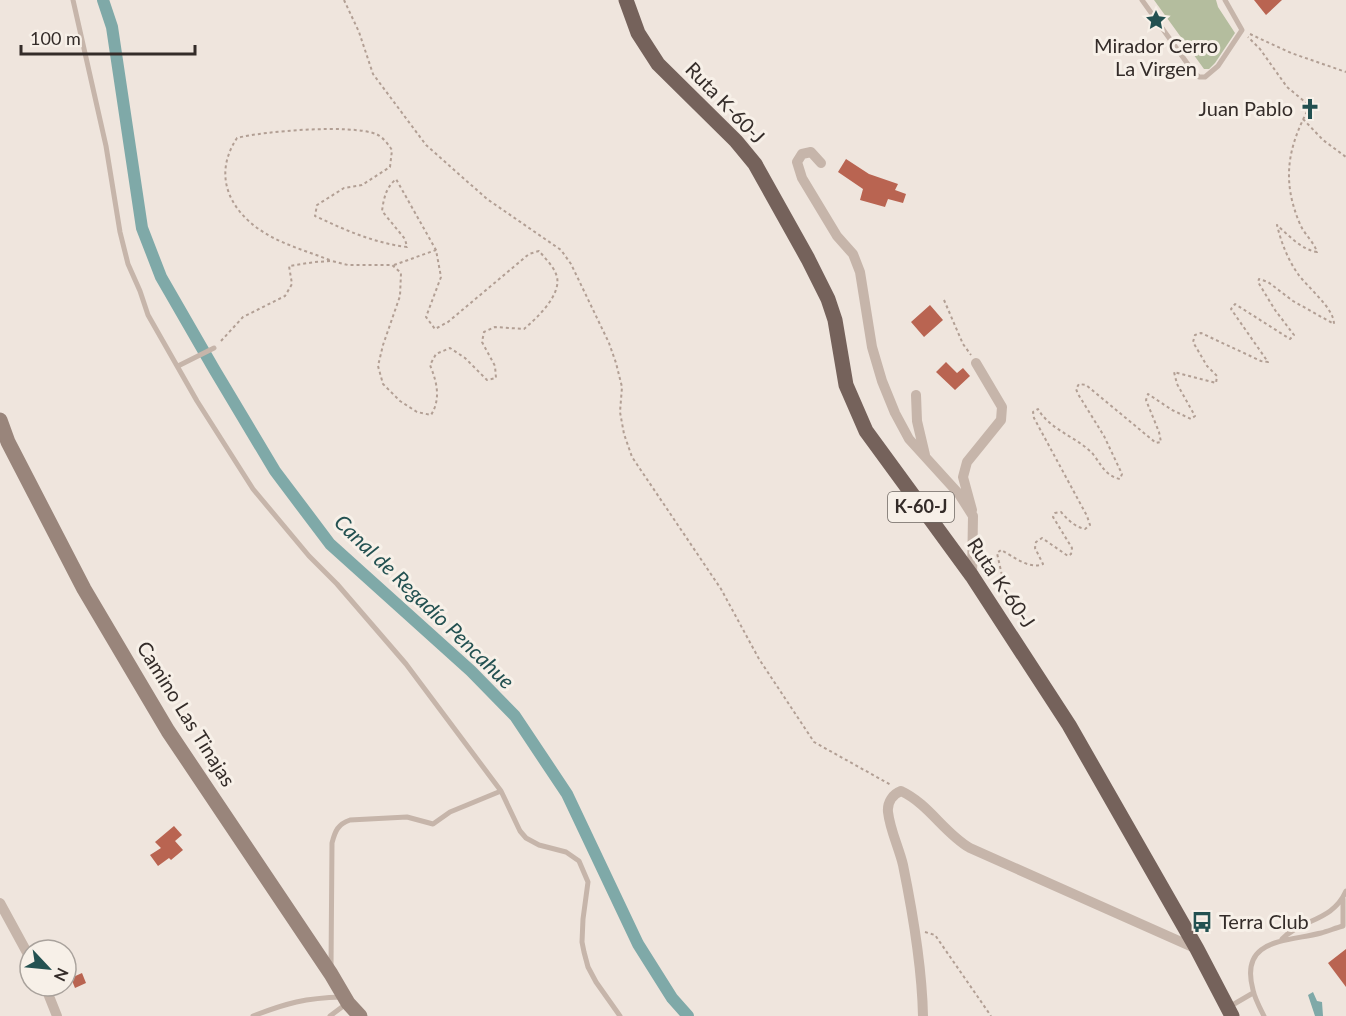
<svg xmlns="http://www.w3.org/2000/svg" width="1346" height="1016" font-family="Lato,sans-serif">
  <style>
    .green { fill: #b4bd9e }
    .water { fill: #7fa9a8 }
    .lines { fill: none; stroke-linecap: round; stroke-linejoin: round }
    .canal { stroke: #7fa9a8; stroke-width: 12 }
    .building { fill: #b96451 }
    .path { stroke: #b29f94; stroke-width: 2; stroke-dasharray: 3 3; stroke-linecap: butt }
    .lane { stroke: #c6b5aa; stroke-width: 5 }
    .street { stroke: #c6b5aa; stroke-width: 10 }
    .secondary { stroke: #99857b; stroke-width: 15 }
    .primary { stroke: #75625b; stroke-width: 15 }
    .labels { text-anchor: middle; stroke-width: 6; stroke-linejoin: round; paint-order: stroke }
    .shield { fill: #f7f0e8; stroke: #6e6762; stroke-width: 1.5 }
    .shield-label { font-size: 18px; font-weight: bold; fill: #342c29 }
    .poi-label { font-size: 20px; fill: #342c29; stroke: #f7f0e8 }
    .street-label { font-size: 20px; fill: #342c29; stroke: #f7f0e8 }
    .water-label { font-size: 21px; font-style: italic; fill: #235151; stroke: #f7f0e8 }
  </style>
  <rect width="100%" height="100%" fill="#efe5dd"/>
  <!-- green -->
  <path class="green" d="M1154,0H1216L1218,7L1235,33L1215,63L1209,69H1204Z"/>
  <!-- water -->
  <path class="water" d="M1313,992L1317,1001L1322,1002L1323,1016H1315L1308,995Z"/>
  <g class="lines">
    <!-- canal -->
    <path class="canal" d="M103,0L112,27L142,228L161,277L214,369L275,471L330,544L471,671L515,716L567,794L638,944L672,998L688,1016"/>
  </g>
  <!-- building -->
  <path class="building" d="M1254,0H1282L1266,15Z
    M846,159L869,174L898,184L895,190L906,194L903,203L888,199L885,207L860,200L863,189L838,172Z
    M930,305L943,320L924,337L911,322Z
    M946,362L957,373L963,368L970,376L955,390L936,372Z
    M174,826L182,835L175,841L183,850L171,860L169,858L158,866L150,855L161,848L155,842Z
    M1346,949V987L1328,963Z
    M82,973L86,983L75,988L71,978Z"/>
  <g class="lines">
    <!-- path -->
    <path class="path" d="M344,0L359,32L373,74L426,145L487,199L561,250L571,264L609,343L616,363L622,387L620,412L624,434L632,457L721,589L759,659L814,742L891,785
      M1250,34L1291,53L1346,72
      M1303,119L1323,140L1346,157
      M394,265L436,250
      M944,300L963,344L971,355
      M221,341L243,317L285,296L292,284L289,266L315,262L332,261L348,265H392L401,273L400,296L383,345L378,366L383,384L400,401L417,412L431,415C441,399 437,382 430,365L436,354L450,348L465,358L487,380L496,378L495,366L482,342L484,332L495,327L524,329C537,318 564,293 556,274C553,266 545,258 539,251L529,254L448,322L435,329L426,317L441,277L436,250L396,179C386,188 384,197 382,211L405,239L407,247C374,243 345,230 315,216L317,205L344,188L362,185L390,167L392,150C388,144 383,137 376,134C350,124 264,131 237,138C208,182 237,222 280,241C297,249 315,254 332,261
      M999,592L1003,580L997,553L1001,550C1013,556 1029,570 1043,564L1035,548L1036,542L1042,538L1068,556L1071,554L1072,548L1053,517L1055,513L1061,512C1068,520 1075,527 1085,529L1090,525L1087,516L1034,418L1033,412L1038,409C1050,430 1077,437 1093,454C1101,464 1105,476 1120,479L1122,474L1104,436L1078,394L1076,389L1079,384L1086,385L1156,443L1161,442L1159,432L1146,400L1148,394L1172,410L1191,419L1195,416L1177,384L1174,372L1216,383L1217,376L1207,366L1193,342L1195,335L1201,333L1261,361L1268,362L1231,309L1235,304L1290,339L1294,335L1275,310L1258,282L1259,279L1268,282L1293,301L1334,324C1334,308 1308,288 1298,274C1288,260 1281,242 1277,225C1288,235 1302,250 1317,252C1314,242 1304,234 1300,224C1281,180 1288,146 1310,106L1287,87L1260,49L1248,37
      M925,932L935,935L991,1016"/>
    <!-- lane -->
    <path class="lane" d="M73,0L106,146L120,232L128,264L140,291L148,315L197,401L253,489L309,556L337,584L406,664L501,791L520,831L526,838L539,845L566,852L579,861L588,882L583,919L582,942L584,952L588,967L596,982L620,1016
      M1142,0L1192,70L1199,77H1205L1218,66L1242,30L1225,0
      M178,366L214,348
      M1282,939C1303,918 1332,922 1346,891
      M331,968L332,843C335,831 338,824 350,820L407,817L433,824L450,812L501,791
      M1229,1007L1253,993
      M253,1016C287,1003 305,998 342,997
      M330,1016L346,1004
      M1264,1016C1260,1008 1255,999 1253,990C1239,938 1286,942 1321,933C1328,931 1336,928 1343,926V899"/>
    <!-- street -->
    <path class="street" d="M821,163L811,152L802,154L797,162L802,178L837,236L853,254L860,272L872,347L882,381L895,413L909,439L959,494L973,516L972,575
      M916,395L917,421L925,455
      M972,510L963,477L967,462L1001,420L1002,407L976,363
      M0,903L30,958
      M45,986L57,1016
      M923,1016C922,966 913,914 903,865C899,848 890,830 888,812C887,802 893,794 901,791C929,804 944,833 970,848L1197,949"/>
    <!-- secondary -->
    <path class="secondary" d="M0,420L8,442L84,589L168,731L331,974L348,1003L360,1016"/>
    <!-- primary -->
    <path class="primary" d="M626,0L638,33L658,64L736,141L755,164L808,259L828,299L835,320L846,385L866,431L972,576L1069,725L1197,949L1232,1016"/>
  </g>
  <!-- icons -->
  <defs>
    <symbol id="sight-bare" viewBox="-9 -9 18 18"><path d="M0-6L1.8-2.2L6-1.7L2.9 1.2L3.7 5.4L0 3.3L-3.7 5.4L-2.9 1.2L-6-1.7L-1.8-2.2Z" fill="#235151" stroke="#f7f0e8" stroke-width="2.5" paint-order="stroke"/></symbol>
    <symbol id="church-bare" viewBox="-9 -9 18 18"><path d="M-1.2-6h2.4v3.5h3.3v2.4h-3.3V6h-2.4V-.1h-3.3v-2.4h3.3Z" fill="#235151" stroke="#f7f0e8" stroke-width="2.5" paint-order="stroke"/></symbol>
    <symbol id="bus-bare" viewBox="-9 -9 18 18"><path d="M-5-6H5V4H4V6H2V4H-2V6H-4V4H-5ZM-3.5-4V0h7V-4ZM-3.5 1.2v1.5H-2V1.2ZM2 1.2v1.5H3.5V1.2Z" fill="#235151" stroke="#f7f0e8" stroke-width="2.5" paint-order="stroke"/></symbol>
  </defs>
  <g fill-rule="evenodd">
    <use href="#sight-bare" x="1141" y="5" width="30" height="30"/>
    <use href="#church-bare" x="1295" y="94" width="30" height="30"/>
    <use href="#bus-bare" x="1187" y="907" width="30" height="30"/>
  </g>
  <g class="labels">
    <!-- shield labels -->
    <rect class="shield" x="888" y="492" width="66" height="30" rx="4.5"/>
    <g class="shield-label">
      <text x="921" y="513">K-60-J</text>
    </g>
    <!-- poi labels -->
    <g class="poi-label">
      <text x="1156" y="53">Mirador Cerro<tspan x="1156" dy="23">La Virgen</tspan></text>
      <text x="1293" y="116" text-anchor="end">Juan Pablo</text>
      <text x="1219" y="929" text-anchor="start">Terra Club</text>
    </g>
    <!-- street labels -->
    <g class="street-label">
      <text transform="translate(725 103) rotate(46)" y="7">Ruta K-60-J</text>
      <text transform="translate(1001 583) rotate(56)" y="7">Ruta K-60-J</text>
      <text transform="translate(186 714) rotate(58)" y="7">Camino Las Tinajas</text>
    </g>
    <!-- water labels -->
    <g class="water-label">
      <text transform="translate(424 602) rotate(44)" y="7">Canal de Regadío Pencahue</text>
    </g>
  </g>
  <!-- north arrow -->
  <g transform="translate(48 968) rotate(116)"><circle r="28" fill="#f7f0e8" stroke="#a9a29c" stroke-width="1.5"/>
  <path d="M0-4.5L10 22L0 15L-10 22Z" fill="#235151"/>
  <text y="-9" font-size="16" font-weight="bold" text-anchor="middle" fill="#342c29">N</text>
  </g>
  <!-- scale -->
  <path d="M21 45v9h174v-9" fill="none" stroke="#342c29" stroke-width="3"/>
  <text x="30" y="45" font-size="18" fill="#342c29" stroke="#f7f0e8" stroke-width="4.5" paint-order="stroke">100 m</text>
</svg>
